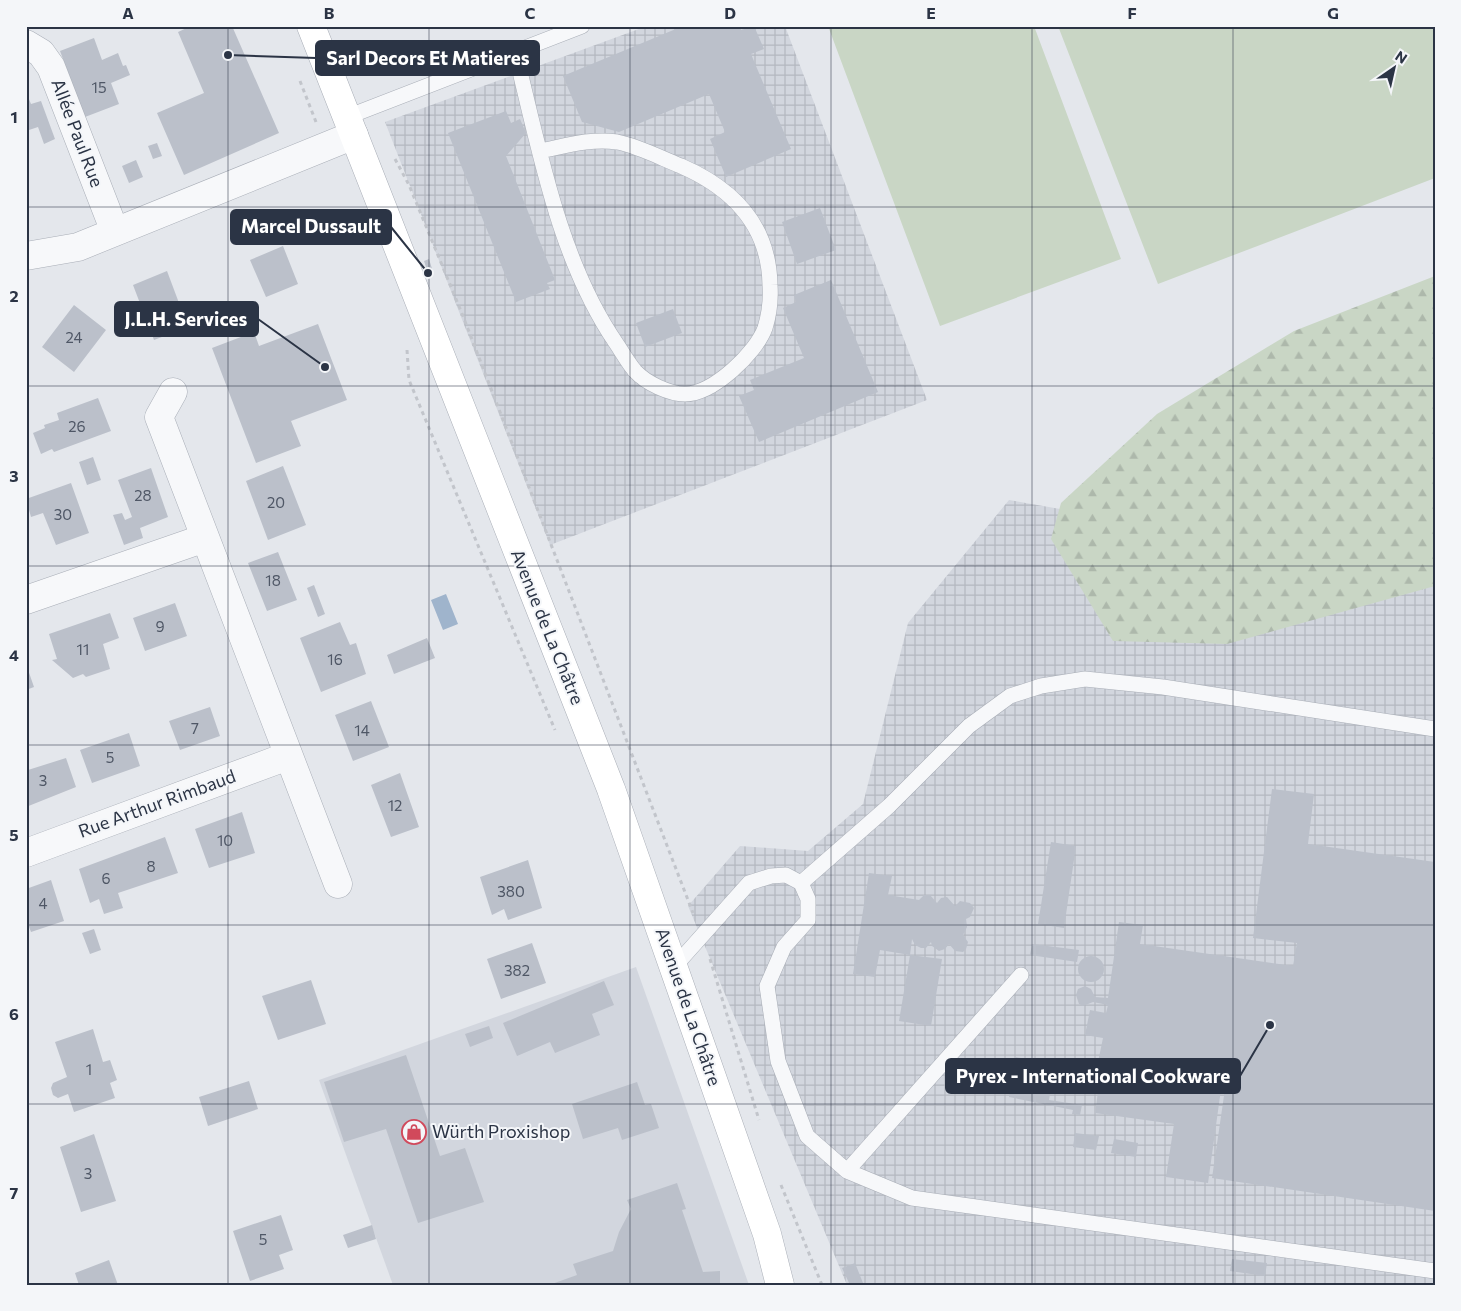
<svg xmlns="http://www.w3.org/2000/svg" width="1461" height="1311" font-family="Commissioner,sans-serif">
  <style>
    .built { fill: #d2d6de }
    .industrial { fill: url(#industrial-grid) }
    .forest { fill: url(#forest-firs) }
    .pitch { fill: #c9d6c5 }
    .water { fill: #9fb4cc }
    .building { fill: #bbc0ca }
    .lines { fill: none; stroke-linecap: round; stroke-linejoin: round }
    .service-casing { stroke: #a9aeb7; stroke-width: 16 }
    .minor-casing { stroke: #a9aeb7; stroke-width: 29 }
    .secondary-casing { stroke: #a9aeb7; stroke-width: 29 }
    .path { stroke: #c2c5cb; stroke-width: 3; stroke-dasharray: 4 4; stroke-linecap: butt }
    .service { stroke: #f7f8fa; stroke-width: 15 }
    .minor { stroke: #f7f8fa; stroke-width: 28 }
    .secondary { stroke: #fff; stroke-width: 28 }
    .grid { fill: none; stroke: #2b3445; stroke-width: 1; stroke-opacity: 0.55 }
    .labels { text-anchor: middle; stroke-width: 4; stroke-linejoin: round; paint-order: stroke }
    .number-label { font-size: 15px; fill: #4f5766 }
    .street-label { font-size: 18px; fill: #2b3445; stroke: #f4f6f9 }
    .poi-label { font-size: 18px; fill: #2b3445; stroke: #f4f6f9; text-anchor: start }
    .leader { fill: none; stroke: #2b3445; stroke-width: 2 }
    .callout-dot { fill: #2b3445; stroke: #f4f6f9; stroke-width: 2 }
    .callout { fill: #2b3445; stroke: #2b3445; stroke-width: 2 }
    .callout-label { font-size: 19px; text-anchor: middle; font-weight: bold; fill: #fff }
    .neatline { fill: none; stroke: #2b3445; stroke-width: 2 }
    .grid-label { font-size: 16px; text-anchor: middle; font-weight: bold; fill: #2b3445 }
  </style>
  <defs>
    <pattern id="industrial-grid" width="8" height="8" patternUnits="userSpaceOnUse" patternTransform="scale(1.25)"><rect width="8" height="8" fill="#d2d6de"/><path d="M0 4h8M4 0v8" fill="none" stroke="#b4b8c0"/></pattern>
    <pattern id="forest-firs" width="22" height="20" patternUnits="userSpaceOnUse" patternTransform="scale(1.25)"><rect width="22" height="20" fill="#c9d6c5"/><path d="M5 1l3.5 6h-7zM16 11l3.5 6h-7z" fill="#adb8ab"/></pattern>
  </defs>
  <rect width="100%" height="100%" fill="#e4e7ec"/>
  <!-- built -->
  <path class="built" d="M636,967L749,1285H393L319,1080Z"/>
  <!-- industrial -->
  <path class="industrial" d="M647,26H785L927,400L550,545L385,122Z
    M1009,500L1435,575V1285H847L688,906L740,846L808,851L863,804L908,623Z"/>
  <!-- forest -->
  <path class="forest" d="M1435,276V586L1227,644L1113,641L1051,539L1061,503L1157,414L1294,331Z"/>
  <!-- pitch -->
  <path class="pitch" d="M828,26H1034L1121,259L940,326Z
    M1058,26H1435V178L1158,284Z"/>
  <!-- water -->
  <path class="water" d="M446,594L458,624L443,630L431,600Z"/>
  <!-- building -->
  <path class="building" d="M191,26H232L279,133L184,175L157,113L204,93L178,32Z
    M683,26H740L741,30L754,26L764,49L751,54L791,149L726,177L710,139L725,132L709,94L619,132L582,122L563,76Z
    M94,38L102,60L118,53L123,66L126,65L130,75L111,83L119,104L85,117L60,51Z
    M26,92L31,104L41,101L55,139L44,144L38,127L26,131Z
    M506,111L511,123L520,119L526,133L506,156L555,280L547,283L550,289L516,302L448,133Z
    M157,143L162,156L153,159L148,146Z
    M136,160L143,177L129,183L122,166Z
    M820,208L836,250L797,264L782,222Z
    M283,246L298,284L266,297L250,260Z
    M429,259L433,272L428,273L424,261Z
    M167,271L188,327L154,340L133,285Z
    M831,280L878,392L759,442L739,396L754,390L750,380L804,358L783,308L796,302L794,295Z
    M74,305L106,330L74,372L42,347Z
    M673,309L682,333L645,347L636,323Z
    M318,324L347,400L291,421L301,446L256,463L212,348L254,332L259,346Z
    M98,398L111,431L54,452L52,449L41,454L33,433L45,428L44,425L59,420L57,413Z
    M93,457L101,480L87,485L79,462Z
    M283,466L306,525L268,540L246,481Z
    M151,468L168,517L140,528L143,538L124,545L113,515L122,513L125,520L132,517L118,480Z
    M71,483L89,533L56,545L43,513L31,517L26,499Z
    M278,552L297,600L267,611L248,563Z
    M314,585L325,614L318,617L307,588Z
    M175,603L187,636L145,651L133,618Z
    M110,613L119,638L103,644L110,669L86,677L83,674L73,678L52,660L57,659L49,634Z
    M340,622L350,645L356,643L366,674L321,692L300,638Z
    M427,638L435,658L394,674L387,655Z
    M26,664L34,687L26,690Z
    M371,701L389,747L353,761L335,715Z
    M210,707L220,736L180,750L169,721Z
    M129,733L140,766L92,783L80,750Z
    M66,758L76,787L26,807V766L28,770Z
    M400,773L419,827L391,837L371,785Z
    M1272,789L1314,794L1308,844L1435,862V1211L1212,1178L1226,1082H1222L1208,1183L1166,1177L1174,1124L1095,1113L1102,1063L1098,1062L1103,1038L1085,1035L1090,1010L1106,1013L1108,1005L1093,1002L1083,1006L1079,1004L1076,995L1078,989L1085,986L1091,989L1095,997L1108,998L1119,922L1143,925L1140,944L1293,966L1297,943L1253,938Z
    M242,812L255,853L209,868L195,829Z
    M165,837L178,873L118,893L123,908L104,914L99,899L90,903L79,869Z
    M1051,842L1076,846L1064,928L1038,924Z
    M528,860L542,908L508,920L504,909L492,915L480,877Z
    M869,873L892,876L888,895L919,900L924,895H930L937,903L941,898L947,897L955,906L960,901L970,903L974,908L970,917L966,919L967,927L963,935L968,942L966,949L963,952L955,951L949,944L945,949L939,951L932,946L931,942L926,948H921L915,945L912,939L910,955L880,950L875,977L853,974Z
    M51,880L64,921L31,932L26,919V889Z
    M94,929L101,950L90,954L82,933Z
    M532,943L546,983L501,999L487,959Z
    M1032,944L1079,950L1077,962L1030,955Z
    M910,955L942,959L931,1026L899,1021Z
    M1078 969a13 13 0 1 1 26 0a13 13 0 1 1-26 0Z
    M311,980L326,1024L278,1040L262,996Z
    M604,981L614,1005L592,1014L600,1035L555,1053L550,1042L517,1056L503,1023Z
    M489,1026L493,1038L470,1047L465,1034Z
    M93,1029L103,1062L110,1060L117,1080L110,1083L115,1098L74,1112L68,1094L58,1098L53,1095L51,1088L53,1083L67,1077L55,1042Z
    M406,1055L440,1156L465,1148L484,1202L418,1223L386,1129L344,1142L324,1082Z
    M1015,1057L1055,1063L1049,1100L1082,1105L1080,1115L1072,1114L1073,1110L1009,1097Z
    M249,1081L258,1109L208,1126L199,1097Z
    M637,1082L645,1105L651,1104L659,1128L622,1140L618,1128L583,1139L572,1104Z
    M1075,1133L1099,1136L1096,1150L1073,1147Z
    M94,1134L116,1201L81,1212L60,1147Z
    M1114,1139L1138,1143L1136,1157L1111,1153Z
    M677,1183L686,1209L682,1210L703,1272L720,1271V1285H549L577,1275L573,1264L613,1251L619,1232L631,1209L627,1200Z
    M281,1215L293,1250L279,1255L284,1269L250,1281L233,1231Z
    M372,1225L376,1239L348,1248L343,1235Z
    M1232,1259L1267,1263L1265,1276L1230,1271Z
    M109,1260L118,1285H79L75,1273Z
    M855,1263L863,1283L850,1285L842,1268Z"/>
  <g class="lines">
    <defs>
      <path id="service" d="M515,51C539,148 559,260 616,343C622,352 628,363 635,371C646,383 669,394 685,394C713,394 756,353 765,328C769,315 771,299 770,285C769,226 734,189 681,166C661,158 638,146 617,142C591,138 565,146 540,151
        M347,117L582,26
        M801,883L889,806L969,726L1010,696L1041,686L1085,679L1163,687L1435,729
        M674,967L749,883L771,876L786,875L801,883L808,899V920L784,947L767,986L778,1061L807,1136L847,1171L912,1198L1435,1271
        M847,1171L1021,975"/>
      <path id="minor" d="M26,44L41,53L51,67L115,232
        M26,256L78,247L354,135
        M173,392L159,417L338,884
        M26,600L205,538
        M26,853L288,756"/>
      <path id="secondary" d="M311,26L611,789L767,1234L780,1285"/>
    </defs>
    <!-- service casing -->
    <use href="#service" class="service-casing"/>
    <!-- minor casing -->
    <use href="#minor" class="minor-casing"/>
    <!-- secondary casing -->
    <use href="#secondary" class="secondary-casing"/>
    <!-- path -->
    <path class="path" d="M300,81L316,122
      M395,159L409,185L463,316L693,913
      M407,350L409,380L555,730
      M710,959L759,1120
      M781,1185L822,1285"/>
    <!-- service -->
    <use href="#service" class="service"/>
    <!-- minor -->
    <use href="#minor" class="minor"/>
    <!-- secondary -->
    <use href="#secondary" class="secondary"/>
  </g>
  <!-- grid -->
  <path class="grid" d="M228,26V1285M429,26V1285M630,26V1285M831,26V1285M1032,26V1285M1233,26V1285M26,207H1435M26,386H1435M26,566H1435M26,745H1435M26,925H1435M26,1104H1435"/>
  <!-- icons -->
  <defs>
    <symbol id="shop-ring" viewBox="-11 -11 22 22"><circle r="9.5" fill="#f4f6f9" stroke="#d1495b" stroke-width="1.5"/><path d="M-5-2.5h2.3a2.7 3.5 0 0 1 5.4 0H5L5.5 6h-11ZM-1.5-2.5h3a1.5 2.3 0 0 0-3 0Z" fill="#d1495b"/></symbol>
  </defs>
  <g fill-rule="evenodd">
    <use href="#shop-ring" x="400" y="1118" width="28" height="28"/>
  </g>
  <g class="labels">
    <!-- number labels -->
    <g class="number-label">
      <text x="99" y="93">15</text>
      <text x="74" y="343">24</text>
      <text x="77" y="432">26</text>
      <text x="143" y="501">28</text>
      <text x="276" y="508">20</text>
      <text x="63" y="520">30</text>
      <text x="273" y="586">18</text>
      <text x="160" y="632">9</text>
      <text x="83" y="655">11</text>
      <text x="335" y="665">16</text>
      <text x="195" y="734">7</text>
      <text x="362" y="736">14</text>
      <text x="110" y="763">5</text>
      <text x="43" y="786">3</text>
      <text x="395" y="811">12</text>
      <text x="225" y="846">10</text>
      <text x="151" y="872">8</text>
      <text x="106" y="884">6</text>
      <text x="511" y="897">380</text>
      <text x="43" y="909">4</text>
      <text x="517" y="976">382</text>
      <text x="89" y="1075">1</text>
      <text x="88" y="1179">3</text>
      <text x="263" y="1245">5</text>
    </g>
    <!-- street labels -->
    <g class="street-label">
      <text transform="translate(77 133) rotate(69)" y="6">Allée Paul Rue</text>
      <text transform="translate(547 627) rotate(68)" y="6">Avenue de La Châtre</text>
      <text transform="translate(157 804) rotate(-20)" y="6">Rue Arthur Rimbaud</text>
      <text transform="translate(688 1007) rotate(71)" y="6">Avenue de La Châtre</text>
    </g>
    <!-- poi labels -->
    <g class="poi-label">
      <text x="432" y="1138">Würth Proxishop</text>
    </g>
  </g>
  <!-- callouts -->
  <path class="leader" d="M228 55L316 58M428 273L391 227M325 367L258 319M1270 1025L1240 1076"/>
  <g class="callout-dot">
    <circle cx="228" cy="55" r="5"/>
    <circle cx="428" cy="273" r="5"/>
    <circle cx="325" cy="367" r="5"/>
    <circle cx="1270" cy="1025" r="5"/>
  </g>
  <g class="callout">
    <rect x="316" y="41" width="223" height="34" rx="5"/>
    <rect x="231" y="210" width="160" height="34" rx="5"/>
    <rect x="115" y="302" width="143" height="34" rx="5"/>
    <rect x="946" y="1059" width="294" height="34" rx="5"/>
  </g>
  <g class="callout-label">
    <text x="428" y="65">Sarl Decors Et Matieres</text>
    <text x="311" y="233">Marcel Dussault</text>
    <text x="186" y="326">J.L.H. Services</text>
    <text x="1093" y="1083">Pyrex - International Cookware</text>
  </g>
  <!-- border -->
  <rect width="1461" height="1311" fill="none" stroke="#f4f6f9" stroke-width="55"/>
  <!-- north arrow -->
  <g transform="translate(1394 68) rotate(34)" stroke="#f4f6f9" stroke-width="4" paint-order="stroke">
  <path d="M0-4L9 19L0 12L-9 19Z" fill="#2b3445"/>
  <text y="-8" font-size="14" font-weight="bold" text-anchor="middle" fill="#2b3445">N</text>
  </g>
  <rect x="28" y="28" width="1406" height="1256" class="neatline"/>
  <g class="grid-label">
    <text x="128" y="19">A</text>
    <text x="329" y="19">B</text>
    <text x="530" y="19">C</text>
    <text x="730" y="19">D</text>
    <text x="931" y="19">E</text>
    <text x="1132" y="19">F</text>
    <text x="1333" y="19">G</text>
    <text x="14" y="123">1</text>
    <text x="14" y="302">2</text>
    <text x="14" y="482">3</text>
    <text x="14" y="661">4</text>
    <text x="14" y="841">5</text>
    <text x="14" y="1020">6</text>
    <text x="14" y="1199">7</text>
  </g>
</svg>
